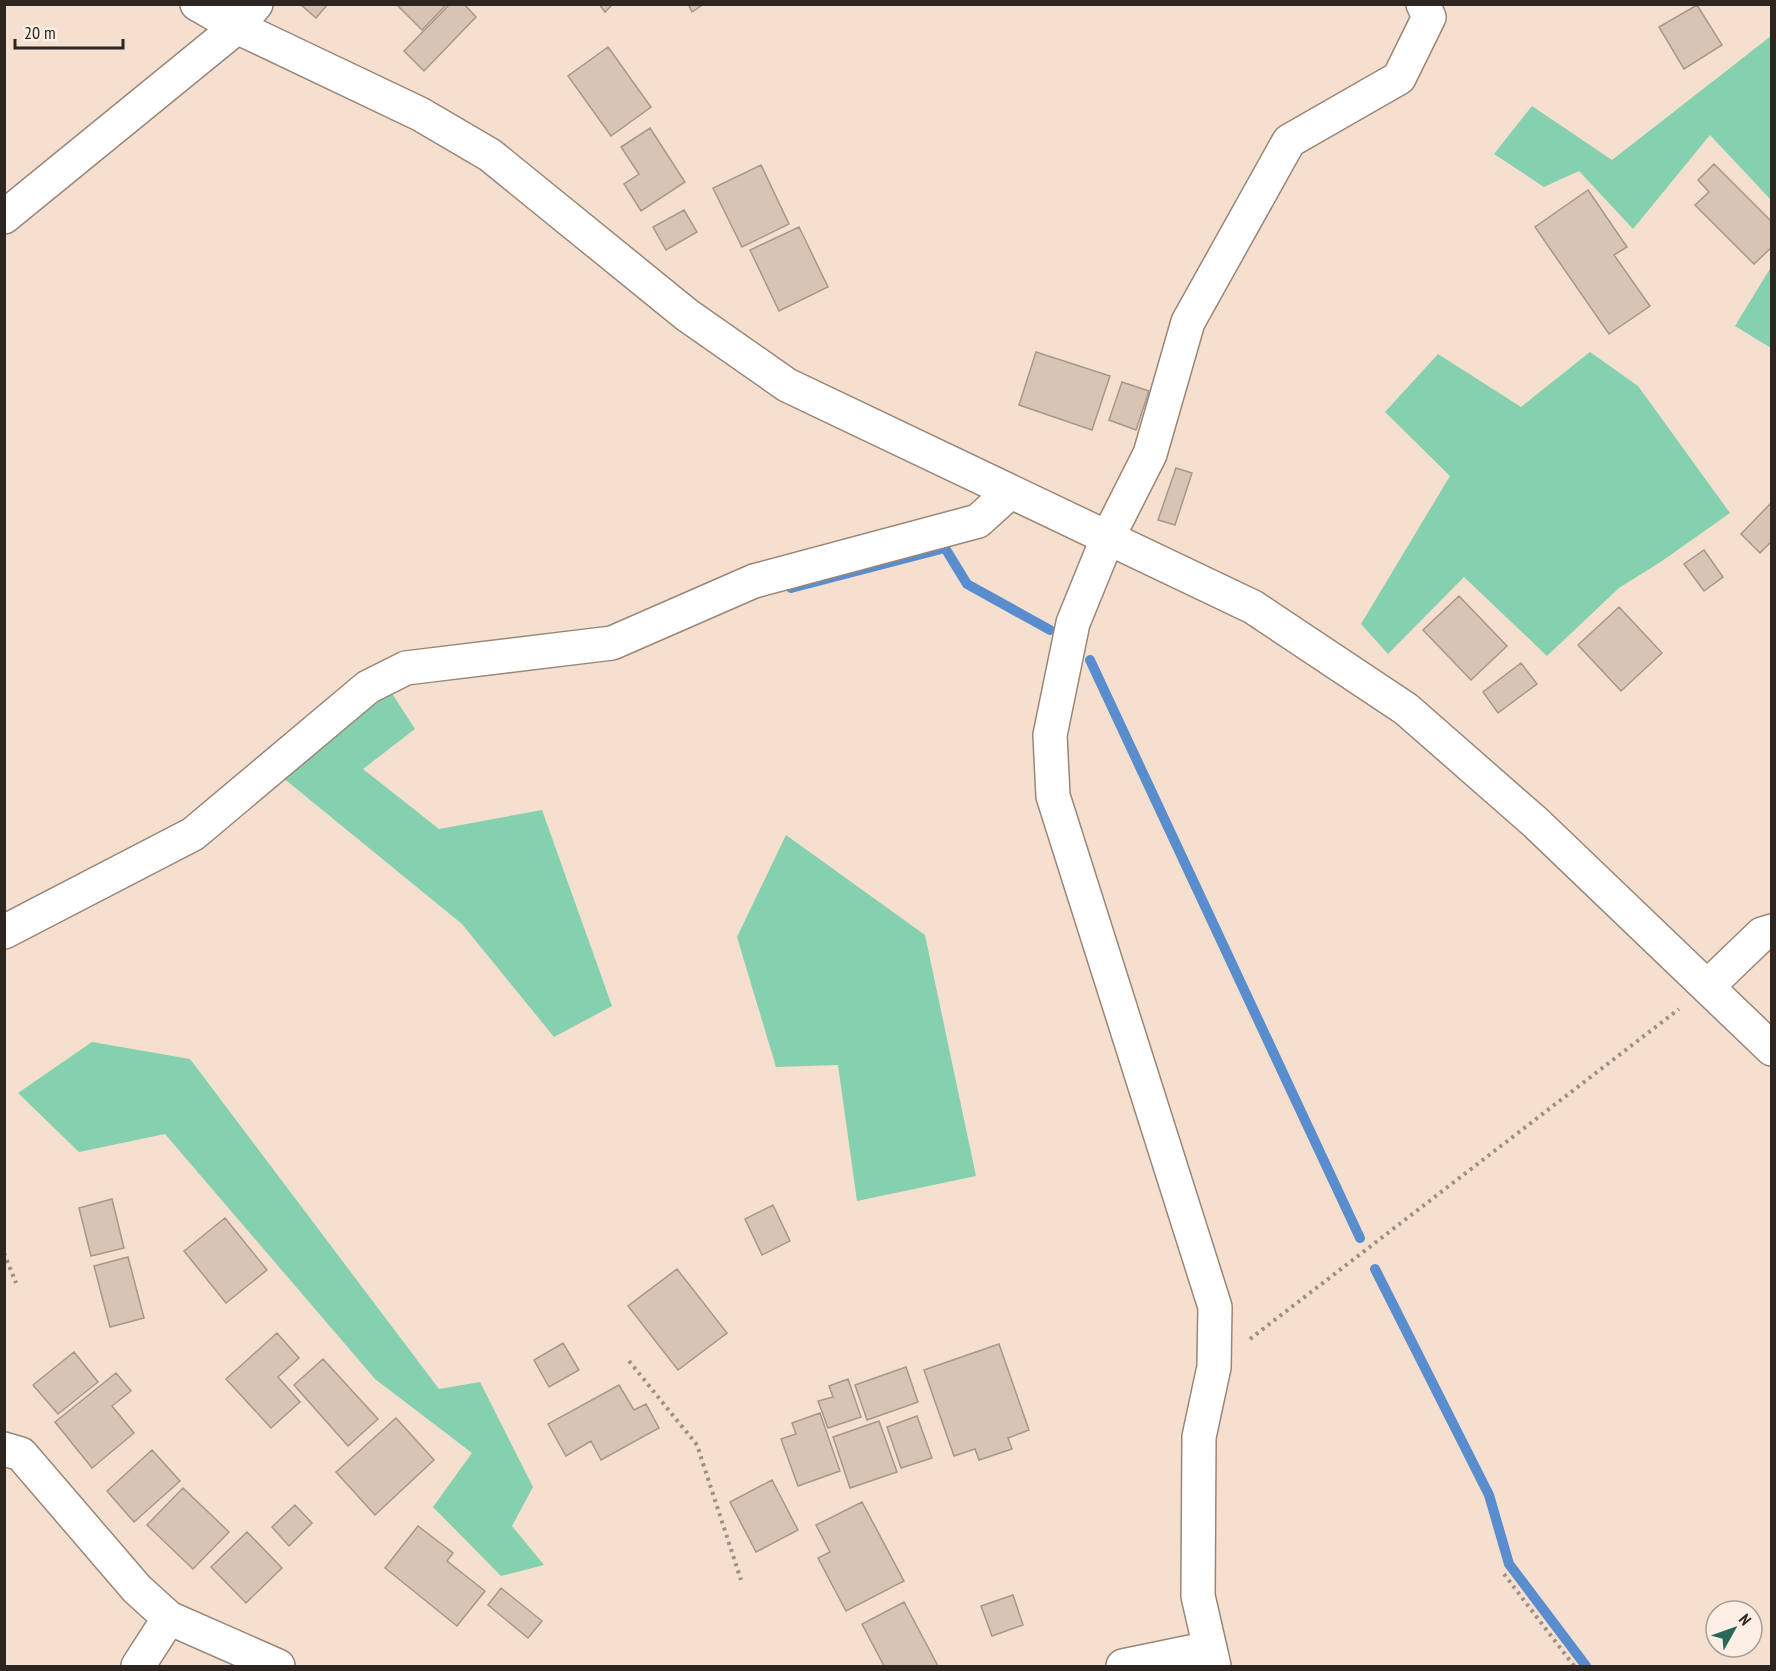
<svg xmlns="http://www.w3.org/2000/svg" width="1776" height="1671" font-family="'PT Sans Narrow',sans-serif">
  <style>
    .green { fill: #85d0ae }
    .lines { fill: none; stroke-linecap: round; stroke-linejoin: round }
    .stream { stroke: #598dce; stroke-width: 10 }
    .building { fill: #d8c4b4; stroke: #a99686; stroke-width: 1.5 }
    .minor-casing { stroke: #9a8677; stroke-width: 36 }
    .path { stroke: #9f8f84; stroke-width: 4; stroke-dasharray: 3 4.5; stroke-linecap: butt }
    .minor { stroke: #fff; stroke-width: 33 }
  </style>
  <rect width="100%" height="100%" fill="#f5e0d0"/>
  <!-- green -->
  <path class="green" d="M1771,36V200L1710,135L1633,229L1579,171L1544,187L1494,154L1532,106L1612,160Z
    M1771,267V348L1735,326Z
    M1590,352L1638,386L1730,513L1662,561L1619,588L1547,656L1464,577L1388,654L1361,624L1450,476L1385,412L1438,354L1521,407Z
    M391,692L415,729L363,769L439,829L542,810L612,1006L554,1037L462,924L282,777Z
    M786,835L925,935L976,1176L857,1201L838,1065L776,1067L737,937Z
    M92,1042L190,1059L439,1389L480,1382L533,1487L512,1526L544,1565L501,1576L433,1507L472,1453L375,1379L165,1134L79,1152L18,1093Z"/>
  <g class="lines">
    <!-- stream -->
    <path class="stream" d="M791,588L945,548L967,584L1050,630
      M1090,660L1360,1238
      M1375,1269L1489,1495L1509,1564L1586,1666"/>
  </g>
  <!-- building -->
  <path class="building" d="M300,4H328L316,18Z
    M396,4H447L422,30Z
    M450,4H464L476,17L424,71L404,51Z
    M599,4H613L605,12Z
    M688,4H704L692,12Z
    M1697,5L1722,45L1684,69L1659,27Z
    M608,47L651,107L611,136L568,76Z
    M650,128L685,182L641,211L624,184L639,174L621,147Z
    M1714,164L1772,222V247L1754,264L1695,205L1709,192L1698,180Z
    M761,165L789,224L742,247L713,188Z
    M1588,190L1627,247L1614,255L1650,306L1609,334L1535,227Z
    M684,210L697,232L666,250L653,227Z
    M799,227L828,287L779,311L750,250Z
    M1036,352L1110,376L1092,430L1019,405Z
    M1122,382L1149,391L1136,430L1109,420Z
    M1176,468L1192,473L1175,525L1158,520Z
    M1772,502V541L1760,553L1741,534Z
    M1704,550L1723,577L1704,591L1684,564Z
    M1459,596L1507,646L1471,680L1423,630Z
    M1619,607L1662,653L1621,691L1578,645Z
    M1521,663L1537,684L1498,713L1483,692Z
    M112,1199L124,1248L91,1256L79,1208Z
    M773,1205L790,1241L762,1255L745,1219Z
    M225,1218L267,1270L226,1303L184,1251Z
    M128,1257L144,1318L110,1327L94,1266Z
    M677,1269L727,1333L678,1370L628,1306Z
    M277,1333L299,1358L278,1377L300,1402L271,1428L226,1379Z
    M563,1343L579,1370L549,1387L534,1360Z
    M999,1344L1029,1430L1008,1438L1012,1449L979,1460L975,1449L954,1456L924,1370Z
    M74,1352L98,1382L58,1414L33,1385Z
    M323,1359L378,1419L348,1446L294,1385Z
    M906,1367L918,1402L867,1420L855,1385Z
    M116,1373L131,1391L112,1406L134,1433L92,1468L55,1422Z
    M848,1379L861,1417L828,1428L818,1401L833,1397L829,1386Z
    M619,1385L634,1410L646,1404L659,1428L601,1460L591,1441L566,1456L548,1424Z
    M820,1413L840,1471L798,1486L781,1439L796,1434L792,1423Z
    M917,1416L932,1458L901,1468L887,1427Z
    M396,1418L434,1460L375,1515L336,1472Z
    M879,1421L897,1472L850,1488L833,1437Z
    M152,1450L180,1481L134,1522L107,1491Z
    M772,1480L798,1530L756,1552L730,1502Z
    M183,1488L229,1532L193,1569L147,1525Z
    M862,1502L904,1581L846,1611L818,1558L830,1552L816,1525Z
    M295,1505L312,1523L289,1546L272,1527Z
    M418,1526L453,1553L447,1561L485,1591L457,1626L385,1568Z
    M247,1532L282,1568L246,1603L211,1567Z
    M501,1588L542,1621L528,1638L488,1605Z
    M1013,1595L1023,1625L992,1636L981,1606Z
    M904,1602L938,1666H884L862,1624Z"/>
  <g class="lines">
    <defs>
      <path id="minor" d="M197,4L237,27L420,114L490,155L687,315L787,385L1253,607L1406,709L1535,822L1772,1049
        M4,217L237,27L256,4
        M4,932L193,834L368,687L406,668L612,643L754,581L978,521L1010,492
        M1708,986L1762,934L1772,931
        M4,1449L21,1454L137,1589L169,1618L278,1666
        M138,1666L169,1618
        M1123,1666L1210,1648
        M1214,1666L1198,1596L1199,1437L1214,1367L1215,1307L1053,796L1050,735L1073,623L1108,537L1150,454L1188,322L1289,141L1399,78L1429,17L1423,4"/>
    </defs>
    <!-- minor casing -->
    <use href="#minor" class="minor-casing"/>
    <!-- path -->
    <path class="path" d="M4,1253L16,1283
      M1250,1339L1679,1009
      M629,1361L697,1445L741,1580
      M1504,1574L1574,1666"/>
    <!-- minor -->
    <use href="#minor" class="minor"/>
  </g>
  <!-- border -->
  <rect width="1776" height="1671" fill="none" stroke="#2d251f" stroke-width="12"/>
  <!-- north arrow -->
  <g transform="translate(1734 1629) rotate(50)"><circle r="28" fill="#fcefe5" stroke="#a99e96" stroke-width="1.5"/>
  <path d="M0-4.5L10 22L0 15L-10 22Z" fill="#276959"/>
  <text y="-9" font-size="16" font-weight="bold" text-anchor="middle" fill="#2d251f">N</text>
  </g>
  <!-- scale -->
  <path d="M15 39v9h108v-9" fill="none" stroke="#2d251f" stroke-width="3"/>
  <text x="24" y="39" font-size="18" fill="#2d251f" stroke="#fcefe5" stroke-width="4.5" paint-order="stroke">20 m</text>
</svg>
